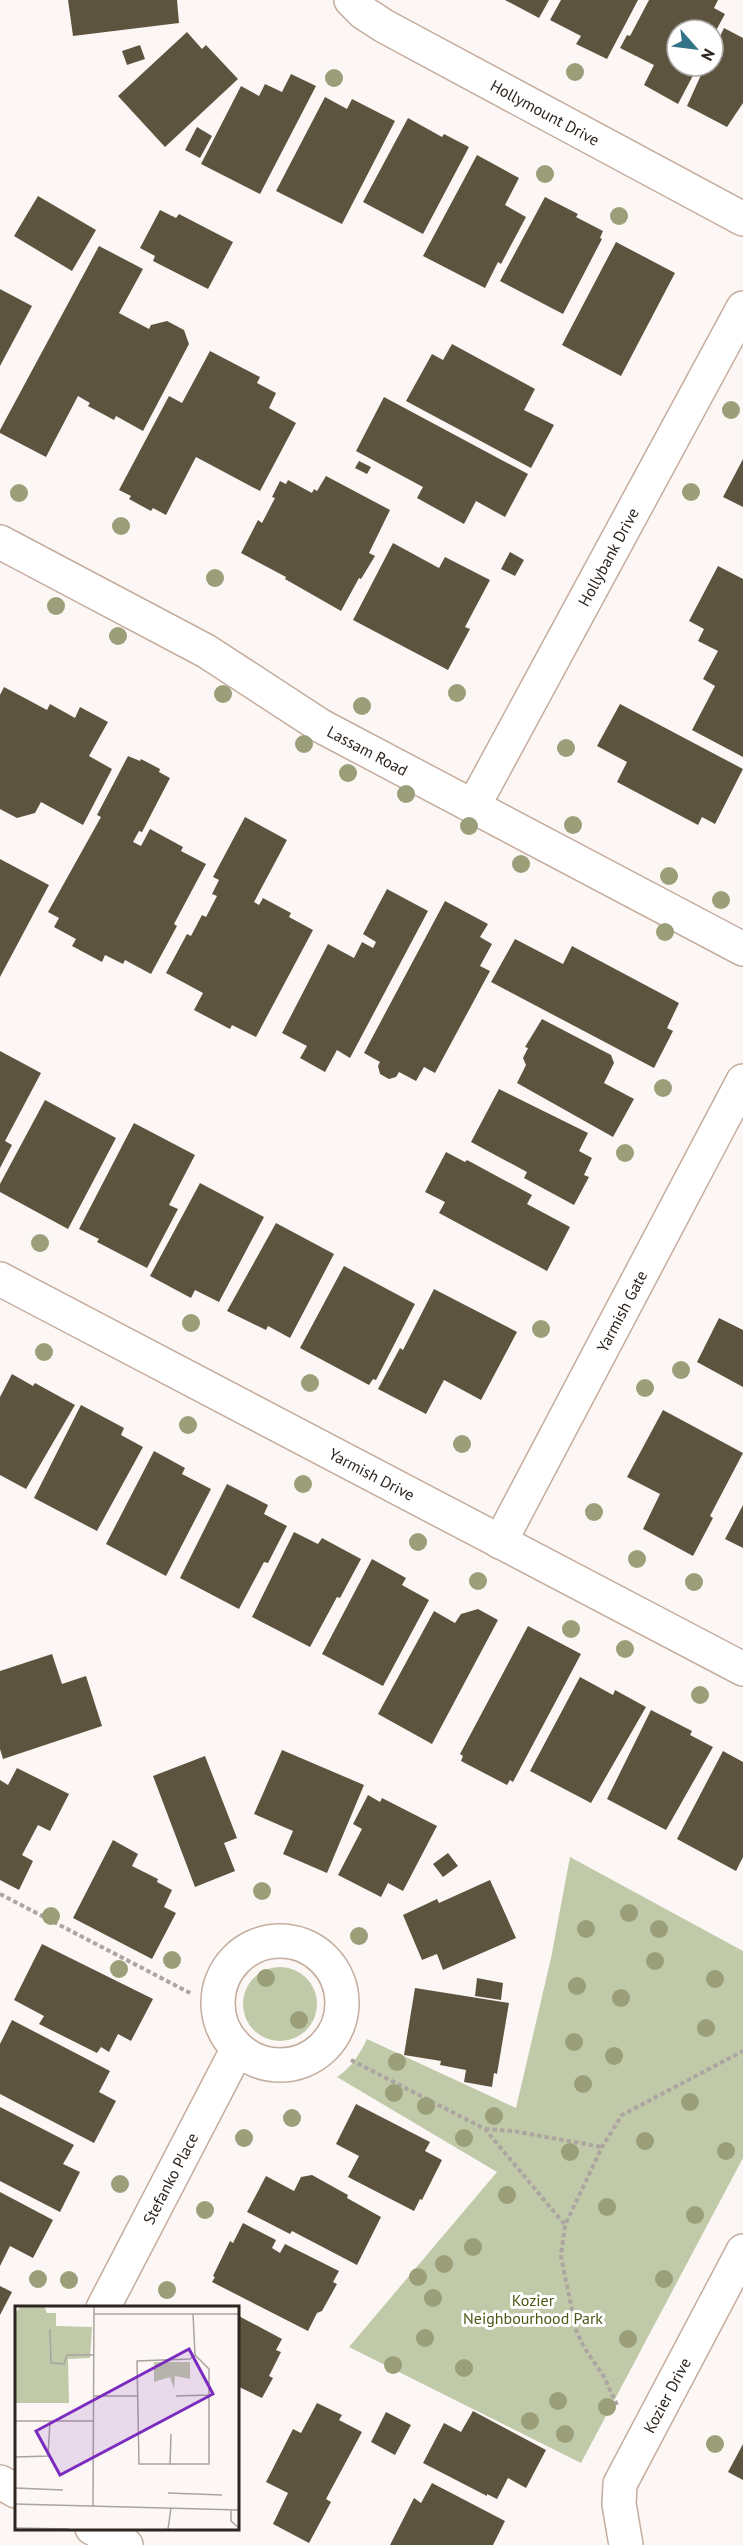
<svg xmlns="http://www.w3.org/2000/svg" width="743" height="2545" font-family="'PT Sans',sans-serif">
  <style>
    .green { fill: #c0caa9 }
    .building { fill: #5d5440 }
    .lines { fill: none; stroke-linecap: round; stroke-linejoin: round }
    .minor-casing { stroke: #c4ad9f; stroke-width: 36 }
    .path { stroke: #aca5a1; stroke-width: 4; stroke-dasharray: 4.5 3; stroke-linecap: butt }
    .minor { stroke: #fff; stroke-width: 33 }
    .tree { fill: #9a9f79 }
    .labels { text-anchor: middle; stroke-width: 6; stroke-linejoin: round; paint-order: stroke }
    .street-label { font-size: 16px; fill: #2d251f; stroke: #fff }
    .park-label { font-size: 16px; fill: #4a5715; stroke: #fff }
    .inset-road { fill: none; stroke: #a9a39f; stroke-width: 1.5 }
    .view { fill: #7b2cbf; fill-opacity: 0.15; stroke: #7b2cbf; stroke-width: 3 }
    .inset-edge { fill: none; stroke: #2d251f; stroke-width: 3 }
  </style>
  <rect width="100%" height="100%" fill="#fcf7f4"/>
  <!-- green -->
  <path class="green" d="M570,1857L743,1951V2158L581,2463L349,2347L497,2172L337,2077C351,2068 360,2054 367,2039L516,2108L551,1958Z
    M243 2004a37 37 0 1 1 74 0a37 37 0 1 1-74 0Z"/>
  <!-- building -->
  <path class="building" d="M68,0H177L179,23L73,36Z
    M505,0H549L539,18Z
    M561,0H638L607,59L576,44L581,36L550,20Z
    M649,0H718L714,8L725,14L713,36V30H677V66H698L678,104L644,85L654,65L620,48L627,35L630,36Z
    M724,28L743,38V103L727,127L687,106L705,66H713V51Z
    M187,32L202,49L206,45L238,79L165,147L118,96Z
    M140,45L145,59L127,65L122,51Z
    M291,74L316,86L260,194L201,164L241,86L259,96L265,84L282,92Z
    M325,97L347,109L352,99L395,121L342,224L276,191Z
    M408,118L442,137L444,134L469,147L423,234L363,202Z
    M197,127L212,136L200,158L185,150Z
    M477,155L519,178L505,205L526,217L501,264L498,262L485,288L423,256Z
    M38,196L96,230L72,271L14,236Z
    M545,197L578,214L576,217L603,231L600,238L602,239L563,314L500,281Z
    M160,210L176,218L179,214L233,242L208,289L153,261L155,256L140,248Z
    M616,242L675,273L621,376L562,345Z
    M99,246L143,269L119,313L149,329L151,325L167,321L184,330L189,344L143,431L116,416L114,420L88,406L90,403L78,396L46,457L0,433V430Z
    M0,289L32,306L0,366Z
    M452,344L535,389L524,410L554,425L531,468L406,401L432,354L443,360Z
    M210,351L260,377L257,383L276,393L269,408L296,423L260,491L196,457L166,515L153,508L151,511L129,499L131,496L119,490L169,396L182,403Z
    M384,397L528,474L505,517L476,501L464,524L417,498L423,487L356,451Z
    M743,459V507L723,497Z
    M359,461L371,467L367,474L355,468Z
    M326,476L390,510L369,553L375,556L361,579L359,578L341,611L285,579L286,577L241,553L258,520L262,523L275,498L272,497L280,481L286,484L288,480L312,493L314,489L317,491Z
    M393,543L439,568L445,557L490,580L465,627L470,629L448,670L353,620Z
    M510,552L524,560L515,576L501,569Z
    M718,566L743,579V757L692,730L715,686L703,679L718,651L698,641L704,629L689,621Z
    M4,687L47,710L50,704L75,718L80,707L108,722L89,756L112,769L83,825L41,802L35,813L17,818L0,809V695Z
    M620,704L743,769L715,824L702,817L698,825L617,782L627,762L597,746Z
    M128,756L140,761L141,759L160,769L159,772L170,778L142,832L139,831L133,842L141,846L150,829L183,847L181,851L206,864L174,924L177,926L151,974L125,960L123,964L105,955L102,962L72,946L76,939L54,927L59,918L48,912L101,817L97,815Z
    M245,817L287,840L254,902L259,905L263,898L291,913L289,917L313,930L256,1037L232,1025L230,1029L194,1010L203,993L166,973L187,934L191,936L202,915L206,917L217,896L212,894L219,880L213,877Z
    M0,859L49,885L0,977Z
    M387,889L428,911L350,1058L337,1050L325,1072L300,1058L307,1046L282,1033L328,944L354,958L362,942L373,948L376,942L363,934Z
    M445,901L488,924L480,937L492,944L480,966L490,971L435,1073L424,1067L416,1081L399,1072L396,1077L389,1079L380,1074L378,1066L380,1062L364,1053Z
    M515,939L563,964L572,946L679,1003L667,1028L673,1031L654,1068L491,982Z
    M542,1019L611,1055L614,1063L604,1083L634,1099L613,1137L517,1083L526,1065L523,1058L528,1048L525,1047Z
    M0,1051L41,1073L5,1141L12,1145L0,1168Z
    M499,1089L588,1133L579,1151L592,1158L584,1175L589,1177L574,1205L524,1178L527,1172L471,1142Z
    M45,1100L116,1138L68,1229L0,1192V1184Z
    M134,1123L195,1155L169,1205L178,1209L147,1268L97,1242L99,1239L79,1229Z
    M446,1152L465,1162L467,1160L532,1195L527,1204L570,1227L547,1271L439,1213L445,1202L425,1192Z
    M200,1183L264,1217L219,1302L195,1290L191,1298L150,1276Z
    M276,1223L334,1254L290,1338L268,1326L266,1330L227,1311Z
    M344,1266L415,1304L376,1380L373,1379L369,1385L300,1348Z
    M434,1289L517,1332L481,1400L444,1380L426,1414L378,1389L400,1348L403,1350Z
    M719,1318L743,1330V1387L697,1362Z
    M12,1374L33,1386L35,1383L75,1405L26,1489L0,1475V1397Z
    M81,1405L124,1428L121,1435L143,1447L97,1531L34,1498Z
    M663,1410L743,1453L710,1516L713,1518L693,1556L643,1529L660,1494L627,1477Z
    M154,1451L185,1468L182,1474L211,1489L166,1576L106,1544Z
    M227,1484L268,1505L264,1514L287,1526L268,1563L264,1562L239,1609L180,1578Z
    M743,1505V1548L725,1539Z
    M294,1532L318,1544L322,1538L361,1559L340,1598L337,1597L310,1647L252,1617Z
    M372,1559L406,1578L402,1585L429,1600L383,1686L322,1654Z
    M478,1609L498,1620L432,1744L378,1714L434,1611L455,1623L461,1614Z
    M528,1626L581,1654L513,1782L510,1780L507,1785L461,1761L463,1756L460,1754Z
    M52,1654L62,1684L86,1676L102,1726L3,1759L0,1749V1671Z
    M580,1677L613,1695L615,1690L646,1707L591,1803L530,1771Z
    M651,1710L692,1731L690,1735L713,1747L666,1830L607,1799Z
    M282,1750L364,1785L327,1873L283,1854L293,1831L254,1814Z
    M723,1751L743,1762V1857L736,1871L677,1839Z
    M205,1756L237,1838L224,1843L235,1871L195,1887L153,1776Z
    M17,1768L69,1794L50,1831L38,1825L22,1855L33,1861L19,1890L0,1880V1780L8,1785Z
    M368,1795L380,1802L382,1798L437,1826L403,1891L388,1883L381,1897L338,1875L362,1829L353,1824Z
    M113,1840L138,1854L132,1866L158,1879L157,1882L172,1890L164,1907L176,1913L152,1959L73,1918Z
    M448,1853L458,1866L443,1877L433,1864Z
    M490,1880L516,1938L443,1970L437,1954L422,1960L403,1915L437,1899L439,1903Z
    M42,1944L153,1999L131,2041L118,2034L109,2052L101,2047L97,2053L39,2024L44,2016L14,2000Z
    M477,1978L503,1983L501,2000L475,1996Z
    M415,1988L509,2003L497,2074L494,2073L492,2087L464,2082L466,2070L440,2065L441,2061L404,2055Z
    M12,2020L110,2071L99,2092L116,2101L94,2143L0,2094V2044Z
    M356,2104L430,2142L425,2151L442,2160L422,2200L420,2199L414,2211L348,2177L359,2156L336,2144Z
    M0,2107L74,2145L63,2164L80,2172L60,2212L0,2181Z
    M312,2175L348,2195L347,2198L381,2217L357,2265L292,2231L290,2234L247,2212L266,2176L294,2191L301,2177Z
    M0,2192L53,2220L33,2258L10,2246L0,2266Z
    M243,2223L276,2240L272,2248L280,2253L285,2244L339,2271L333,2282L337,2284L322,2311L317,2313L308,2331L212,2282L215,2277L213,2276L230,2241L233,2243Z
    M0,2286L12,2292L0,2315Z
    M237,2315L282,2339L276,2350L281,2352L269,2376L273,2378L262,2398L237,2386Z
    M317,2403L342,2415L339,2420L362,2432L326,2499L331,2502L309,2543L273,2524L288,2493L266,2482L293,2429L301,2433Z
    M473,2411L546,2450L526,2488L508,2478L497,2499L487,2494V2496L423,2463L444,2423L461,2432Z
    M386,2412L411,2425L395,2455L371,2442Z
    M743,2444V2480L728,2472Z
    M432,2483L505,2521L493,2545H390L414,2498L421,2503Z"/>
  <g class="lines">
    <defs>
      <g id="minor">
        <path id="s1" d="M351,0L364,13L384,26L743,219"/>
        <path id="s2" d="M0,542L206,651L321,726L743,949"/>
        <path id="s3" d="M474,805L743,308"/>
        <path id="s4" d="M0,1279L743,1669"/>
        <path id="s5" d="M500,1542L743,1081"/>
        <circle cx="280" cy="2003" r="62"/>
        <path id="s6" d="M103,2308L237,2050"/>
        <path d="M0,2482L16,2491"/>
        <path d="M92,2528L126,2545"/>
        <path id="s7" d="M626,2545L619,2504L620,2484L743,2251"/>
      </g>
    </defs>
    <!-- minor casing -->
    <use href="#minor" class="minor-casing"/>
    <!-- path -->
    <path class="path" d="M0,1894L192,1994
      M351,2060L485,2129L565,2225
      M485,2129L513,2131L602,2147
      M617,2405L604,2377L584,2347L576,2330L561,2256L565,2225L602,2147L622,2115L743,2051"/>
    <!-- minor -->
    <use href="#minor" class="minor"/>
  </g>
  <!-- trees -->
  <g class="tree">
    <circle cx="575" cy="72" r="9"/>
    <circle cx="334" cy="78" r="9"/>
    <circle cx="545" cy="174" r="9"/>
    <circle cx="619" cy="216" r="9"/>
    <circle cx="731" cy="410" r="9"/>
    <circle cx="691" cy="492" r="9"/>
    <circle cx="19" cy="493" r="9"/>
    <circle cx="121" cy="526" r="9"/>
    <circle cx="215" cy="578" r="9"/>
    <circle cx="56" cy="606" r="9"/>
    <circle cx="118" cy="636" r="9"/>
    <circle cx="457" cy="693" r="9"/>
    <circle cx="223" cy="694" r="9"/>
    <circle cx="362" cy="706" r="9"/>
    <circle cx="304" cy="744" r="9"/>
    <circle cx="566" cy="748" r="9"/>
    <circle cx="348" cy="773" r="9"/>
    <circle cx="406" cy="794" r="9"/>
    <circle cx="573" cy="825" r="9"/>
    <circle cx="469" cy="826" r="9"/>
    <circle cx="521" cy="864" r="9"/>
    <circle cx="669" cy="876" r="9"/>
    <circle cx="721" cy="900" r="9"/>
    <circle cx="665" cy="932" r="9"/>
    <circle cx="663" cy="1088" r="9"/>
    <circle cx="625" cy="1153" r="9"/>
    <circle cx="40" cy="1243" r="9"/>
    <circle cx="191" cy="1323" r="9"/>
    <circle cx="541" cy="1329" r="9"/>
    <circle cx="44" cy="1352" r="9"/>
    <circle cx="681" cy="1370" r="9"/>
    <circle cx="310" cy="1383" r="9"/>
    <circle cx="645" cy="1388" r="9"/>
    <circle cx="188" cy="1425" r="9"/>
    <circle cx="462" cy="1444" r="9"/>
    <circle cx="303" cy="1484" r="9"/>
    <circle cx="594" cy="1512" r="9"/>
    <circle cx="418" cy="1542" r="9"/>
    <circle cx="637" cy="1559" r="9"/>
    <circle cx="478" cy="1581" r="9"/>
    <circle cx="694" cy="1582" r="9"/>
    <circle cx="571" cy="1629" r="9"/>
    <circle cx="625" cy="1649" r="9"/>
    <circle cx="700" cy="1695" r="9"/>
    <circle cx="262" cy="1891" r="9"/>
    <circle cx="629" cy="1913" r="9"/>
    <circle cx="51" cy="1916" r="9"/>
    <circle cx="586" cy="1929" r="9"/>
    <circle cx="659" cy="1929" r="9"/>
    <circle cx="359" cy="1936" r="9"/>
    <circle cx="172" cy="1960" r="9"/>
    <circle cx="655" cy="1961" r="9"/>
    <circle cx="119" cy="1969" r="9"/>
    <circle cx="266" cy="1978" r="9"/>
    <circle cx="715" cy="1979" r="9"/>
    <circle cx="577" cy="1986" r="9"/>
    <circle cx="621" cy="1998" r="9"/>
    <circle cx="299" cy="2020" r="9"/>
    <circle cx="706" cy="2028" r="9"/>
    <circle cx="574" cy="2042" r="9"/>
    <circle cx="614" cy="2056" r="9"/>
    <circle cx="397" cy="2062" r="9"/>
    <circle cx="583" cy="2084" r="9"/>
    <circle cx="394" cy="2093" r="9"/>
    <circle cx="690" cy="2102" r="9"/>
    <circle cx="426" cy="2106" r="9"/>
    <circle cx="494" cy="2116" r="9"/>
    <circle cx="292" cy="2118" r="9"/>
    <circle cx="244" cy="2138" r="9"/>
    <circle cx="464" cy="2138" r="9"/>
    <circle cx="645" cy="2141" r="9"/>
    <circle cx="726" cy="2151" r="9"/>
    <circle cx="570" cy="2152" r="9"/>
    <circle cx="120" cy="2184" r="9"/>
    <circle cx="507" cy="2195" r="9"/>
    <circle cx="607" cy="2207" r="9"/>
    <circle cx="205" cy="2210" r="9"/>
    <circle cx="695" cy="2215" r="9"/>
    <circle cx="473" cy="2247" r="9"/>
    <circle cx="444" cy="2264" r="9"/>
    <circle cx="418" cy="2277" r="9"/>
    <circle cx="38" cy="2279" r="9"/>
    <circle cx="664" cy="2279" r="9"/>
    <circle cx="69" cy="2280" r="9"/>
    <circle cx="167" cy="2290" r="9"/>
    <circle cx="433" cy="2298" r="9"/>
    <circle cx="425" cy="2338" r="9"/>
    <circle cx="628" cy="2339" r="9"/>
    <circle cx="393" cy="2365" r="9"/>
    <circle cx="464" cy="2368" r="9"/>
    <circle cx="558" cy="2401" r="9"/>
    <circle cx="607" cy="2407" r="9"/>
    <circle cx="530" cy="2421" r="9"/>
    <circle cx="565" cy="2434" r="9"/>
    <circle cx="715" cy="2444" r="9"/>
  </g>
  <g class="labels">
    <!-- street labels -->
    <g class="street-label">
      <text dy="6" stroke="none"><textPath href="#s1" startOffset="225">Hollymount Drive</textPath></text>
      <text dy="6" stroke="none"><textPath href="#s3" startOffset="282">Hollybank Drive</textPath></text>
      <text dy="6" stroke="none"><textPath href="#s2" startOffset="423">Lassam Road</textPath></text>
      <text dy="6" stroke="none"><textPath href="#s5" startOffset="261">Yarmish Gate</textPath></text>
      <text dy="6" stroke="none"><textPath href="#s4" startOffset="420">Yarmish Drive</textPath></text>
      <text dy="6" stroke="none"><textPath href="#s6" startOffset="146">Stefanko Place</textPath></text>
      <text dy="6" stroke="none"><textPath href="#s7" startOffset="162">Kozier Drive</textPath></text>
    </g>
    <!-- park labels -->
    <g class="park-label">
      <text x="533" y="2306">Kozier<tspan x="533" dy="18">Neighbourhood Park</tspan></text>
    </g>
  </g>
  <!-- overview -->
  <g transform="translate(15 2306)">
    <rect width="224" height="224" fill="#fcf7f4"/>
    <path d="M6,0H29L32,7H41V20L77,21L75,52L53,53L54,97H0V7ZM139,56H175V73L160,70L159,83L155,71L139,76Z" fill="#c0caa9"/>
    <path class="inset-road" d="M79,8H224M178,8L180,49M35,23L36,57L49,58L52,49H78M180,49L194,63V158H124L122,55L175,53ZM78,90H122M161,90L194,89M0,115H78M0,151L33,150L35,115M155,159L156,128M0,182L48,184M153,187L207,189M0,198L224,204M78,200L79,0M216,204V215L224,222M0,222L54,223M153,223L156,202"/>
    <path class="view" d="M174,43L198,88L45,169L21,125Z"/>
    <rect width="224" height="224" class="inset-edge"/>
  </g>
  <!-- north arrow -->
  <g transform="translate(695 48) rotate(118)"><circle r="28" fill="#ffffff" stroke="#aba8a5" stroke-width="1.5"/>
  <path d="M0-4.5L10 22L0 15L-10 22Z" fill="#337387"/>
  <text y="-9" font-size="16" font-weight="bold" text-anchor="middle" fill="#2d251f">N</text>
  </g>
</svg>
